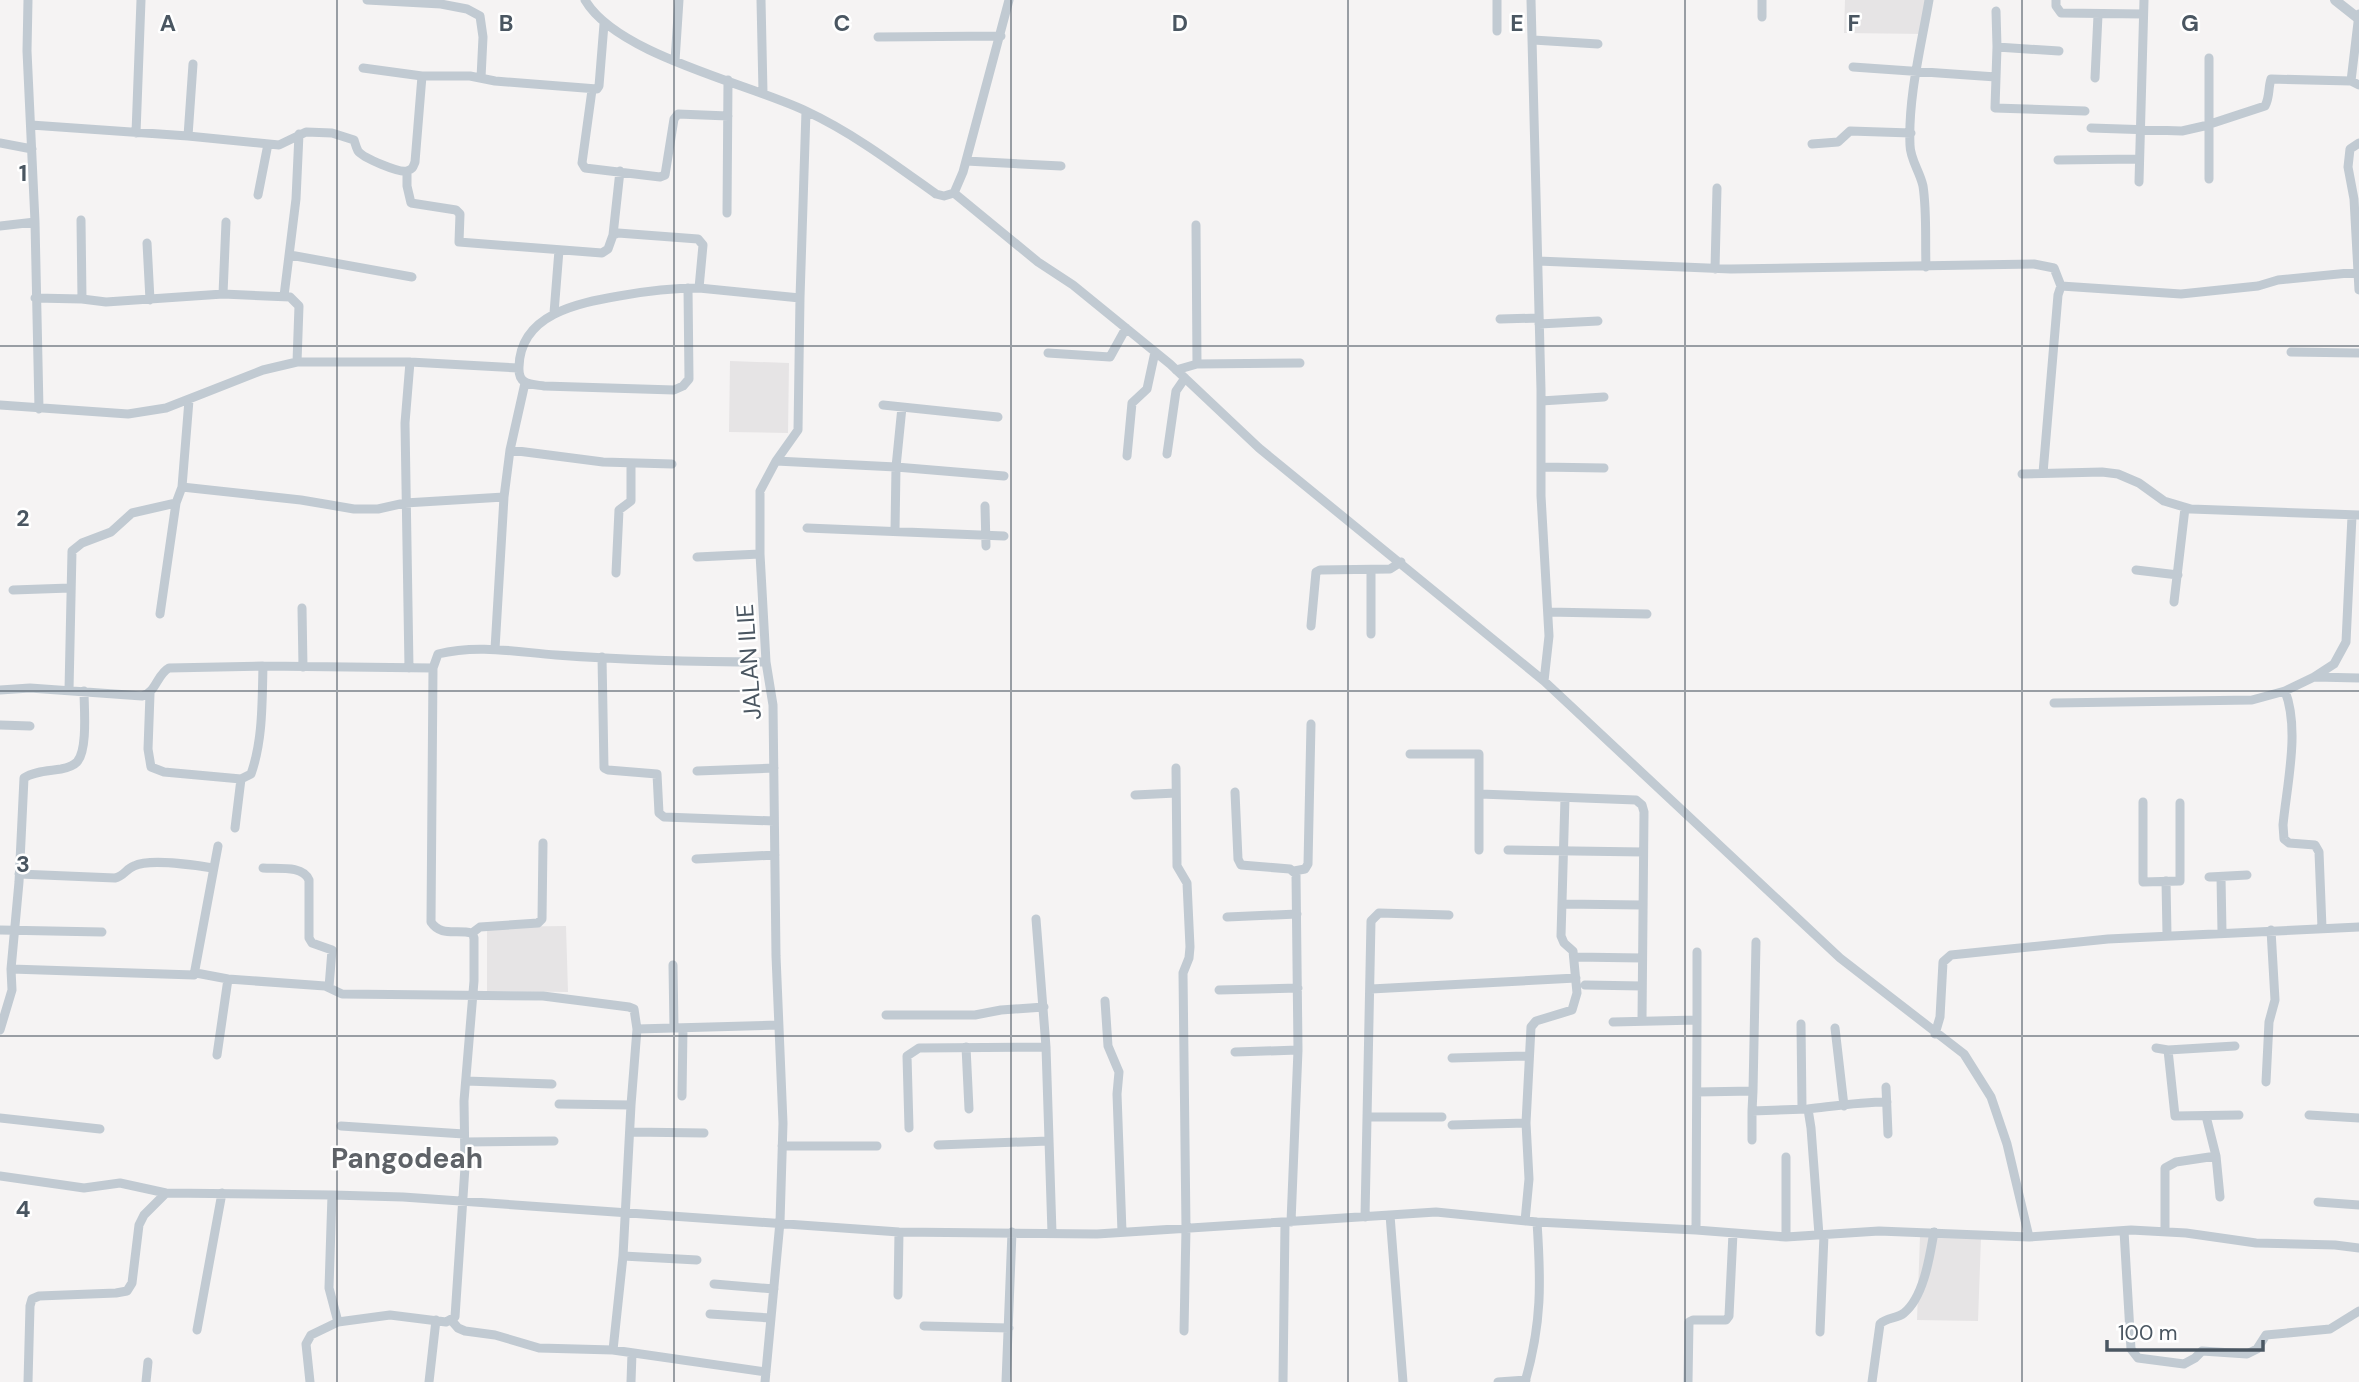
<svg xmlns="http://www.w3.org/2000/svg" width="2359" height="1382" font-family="'DM Sans',sans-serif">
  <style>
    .education { fill: #e6e4e5 }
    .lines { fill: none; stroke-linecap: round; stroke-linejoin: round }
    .minor { stroke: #c1cad2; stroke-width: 9 }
    .tertiary { stroke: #c1cad2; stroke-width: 10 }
    .grid { fill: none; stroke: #4a5661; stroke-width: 2; stroke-opacity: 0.55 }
    .labels { text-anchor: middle; stroke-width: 5; stroke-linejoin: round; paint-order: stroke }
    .street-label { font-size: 24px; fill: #4a5661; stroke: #fff }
    .quarter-label { font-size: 28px; font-weight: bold; fill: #5f6368; stroke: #fff }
    .grid-label { font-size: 23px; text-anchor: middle; font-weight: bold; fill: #4a5661; stroke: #fff; stroke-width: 5; stroke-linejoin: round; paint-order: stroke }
  </style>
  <rect width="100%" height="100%" fill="#f5f3f3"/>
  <!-- education -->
  <path class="education" d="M1845,0H1927L1925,34L1844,33Z
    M730,361L789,363L788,433L729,432Z
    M566,926L568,992L487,991V927Z
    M1920,1236L1981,1238L1978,1321L1917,1320Z"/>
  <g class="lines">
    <!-- minor -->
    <path class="minor" d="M28,0L27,51L35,222L39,409
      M367,0L441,4L467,9L480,16L483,37L481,78
      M585,0C617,55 747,83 806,111C853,133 894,164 936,194L944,196L954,193L963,172L1009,0
      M761,0L763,92
      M1531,0L1541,390V496L1549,636L1544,681
      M1762,0V17
      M2056,0V6L2061,13L2143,14
      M1996,11L1997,47L1995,108L2085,111
      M1497,31V0
      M878,37L1001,36
      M1533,40L1598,44
      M1997,47L2059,51
      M675,61L679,0
      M1853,67L1996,77
      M363,68L422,76
      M2095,78L2098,15
      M2351,81L2359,14
      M592,90L582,163L585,168L660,177L665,175L674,119L678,114L728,116
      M31,125L188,136L279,145L306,132L332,133L354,140C355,143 356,147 358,151C363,158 399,173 407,171C413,169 413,167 415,162L422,76H470L495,81L597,89L599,86L604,24
      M2091,128L2182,131L2204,126L2265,106C2270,97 2268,88 2271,79L2351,81L2359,85
      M136,133L141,0
      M188,136L193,64
      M0,143L32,149
      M2359,143L2350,149L2348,167L2354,199L2359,290
      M1812,144L1838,142L1850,131L1911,133
      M2058,160L2139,159
      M966,161L1061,166
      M407,171V186L411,203L456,210L460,214L459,242L602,253L608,249L613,235L618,233L698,239L703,245L699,288
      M2209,179V58
      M2139,182L2144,0
      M954,193L1038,262L1073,285L1170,364L1259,448L1544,681L1840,958L1964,1054L1991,1097L2007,1144L2029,1237
      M258,195L268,144
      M727,213L728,80
      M81,220L82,299
      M1196,225L1197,364
      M0,226L35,222
      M613,235L620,171
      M147,243L150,300
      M290,255L412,277
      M1538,261L1731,269L2034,264L2054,268L2061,286
      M1926,267C1925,241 1927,212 1923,186C1920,172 1910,159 1910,145C1908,97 1921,47 1929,0
      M1715,269L1717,188
      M688,288L689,379L683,386L674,390L544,386C530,384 518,385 519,367C520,314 578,303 619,296C646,291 672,288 699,288L800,298
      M223,294L226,222
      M284,296L296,199L299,134
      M35,298L82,299L106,302L223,294L290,297L299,306L297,362
      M554,313L559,250
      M1500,319L1539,318
      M1539,324L1598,321
      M2291,352L2359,353
      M1048,353L1110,357L1126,328
      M1176,370L1197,364L1300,363
      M1541,401L1604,397
      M0,405L128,414L166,408L263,370L297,362H410L518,368
      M883,405L998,417
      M510,450L603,462L672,464
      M1167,454L1176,391L1185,378
      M1127,456L1132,403L1147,389L1155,352
      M776,461L896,467L1004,476
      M1541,467L1604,468
      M2043,473L2058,295L2061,286L2181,294L2258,286L2278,280L2359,272
      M2022,474L2102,472L2118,474L2139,483L2164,501L2191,509L2359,515
      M182,487L301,500L354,509H378L405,503L504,497
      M985,506L986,546
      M807,528L1004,536
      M895,531L896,467L902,407
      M697,557L760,554
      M2136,570L2178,575
      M616,573L619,510L631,501V463
      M13,590L70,588
      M2174,602L2185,508L2189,509
      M302,608L303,667
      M1548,612L1647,614
      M160,614L176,503L182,487L189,400
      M1311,626L1316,572L1320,570L1390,569L1401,562
      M1371,634V570
      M495,649L504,497L510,450L525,383
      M602,657L604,768L608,770L657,774L659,813L664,817L774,821
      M409,668L405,423L410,362
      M2315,677L2359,678
      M0,690L30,688L142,696C156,693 157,674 169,668L263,666L433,668L438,654C477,644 517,652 556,655C626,660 697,662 766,662
      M69,690L72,551L82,543L111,532L132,513L176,503
      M2285,691C2300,729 2287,784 2283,825L2284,839L2289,843L2315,845L2319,852L2322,928
      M150,694L148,749L151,767L164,772L241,779L235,828
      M2054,703L2252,700L2285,691L2314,677L2334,664L2346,642L2352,516
      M0,725L30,726
      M1410,754H1479V850
      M1176,768L1177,866L1187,883L1190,947L1189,958L1183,973L1186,1228L1184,1331
      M697,771L774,768
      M241,779L251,774C263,740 262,702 263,666
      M1235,792L1238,859L1241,865L1290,869L1296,874L1298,1050L1291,1222
      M1480,794L1636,800L1642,805L1644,812L1642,1020
      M1135,795L1176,793
      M2143,802V882L2180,881V803
      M1508,850L1643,852
      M696,859L775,855
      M263,868C278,869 303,865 309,880V938L312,943L332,950L329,987
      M1294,871L1305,869L1308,864L1311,724
      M19,874L115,878C124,876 126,869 134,866C150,858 194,865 213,868
      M2209,877L2247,875
      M2221,877L2222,932
      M2166,881L2167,935
      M1562,904L1642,905
      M1227,917L1297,914
      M1036,919L1046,1047L1052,1233
      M0,930L102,932
      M472,933L480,927L538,923L542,919L543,843
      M1697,952V1020
      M1574,957L1642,958
      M673,965L674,1028
      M11,969L194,975L218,846
      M196,973L228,979L325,986L342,994L543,996L629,1007L634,1009L637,1029
      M1585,985L1642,986
      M1371,989L1576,978
      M1219,990L1298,988
      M1105,1001L1108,1046L1119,1072L1117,1094L1122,1232
      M886,1015H975L1001,1010L1044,1007
      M1613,1022L1697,1020L1696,1230
      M1801,1024L1802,1108
      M1835,1028L1844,1106
      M0,1030L12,990L11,969L19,882L24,778C34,771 49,771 61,769C66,768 73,766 77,762C88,750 84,707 84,691
      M1935,1034L1940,1017L1943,962L1951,955L2108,939L2359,927
      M2235,1046L2168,1050L2175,1116L2239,1115
      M966,1047L969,1109
      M2156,1048L2168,1050
      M1235,1052L1298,1050
      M217,1055L228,979
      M1452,1058L1529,1056
      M466,1081L552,1084
      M2266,1082L2269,1022L2275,1000L2271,930
      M1886,1087L1888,1134
      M1753,1091L1756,942
      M1697,1092L1753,1091L1752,1111L1808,1109L1811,1128L1819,1235
      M682,1096L683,1028
      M559,1104L631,1105L623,1256L697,1260
      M631,1105L637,1029L778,1025
      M1808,1109C1835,1106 1859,1102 1887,1102
      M1752,1111V1140
      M2309,1115L2359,1118
      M2206,1116L2216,1156
      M1368,1117H1442
      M0,1118L100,1129
      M1452,1125L1526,1123
      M341,1126L464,1134
      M909,1128L907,1056L919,1048L1046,1047
      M631,1132L704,1133
      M465,1142L554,1141
      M938,1145L1048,1141
      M782,1146H877
      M0,1176L84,1188L120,1183L166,1193L332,1195
      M2318,1202L2359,1205
      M1390,1215L1403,1382
      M1365,1217L1371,921L1379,913L1449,915
      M1525,1221L1529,1179L1526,1123L1531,1027L1536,1021L1572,1010L1577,993L1573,951L1564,943L1561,936L1565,798
      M2124,1231L2131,1349L2138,1358L2184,1364L2195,1358L2202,1351L2247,1354L2257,1349L2266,1335L2330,1329L2359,1311
      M2165,1232V1168L2176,1162L2216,1156L2220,1197
      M1786,1237V1157
      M714,1284L774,1289
      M898,1295L899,1232
      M710,1314L771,1318
      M452,1321L458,1328L465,1331L495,1335L539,1348L613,1350L766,1372
      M338,1322L329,1288L332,1195L403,1197L899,1232L1097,1234L1436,1212L1537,1222L1696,1230L1786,1237L1879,1231L2029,1237L2131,1230L2186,1233L2256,1243L2335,1245L2359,1248
      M924,1326L1009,1328
      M197,1330L222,1193
      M1820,1332L1824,1235
      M613,1350L623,1256
      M28,1382L30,1306L32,1299L39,1296L116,1293L127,1291L132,1283L139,1225L144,1215L166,1193
      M146,1382L148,1362
      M310,1382L306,1344L311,1335L338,1322L390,1315L446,1322L455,1317L465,1167L464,1101L474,981V938L472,933C456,929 441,937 431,922L433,668
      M429,1382L436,1320
      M631,1382L632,1353
      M765,1382L780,1222L783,1123L776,956L773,705L766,662L760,554V491L776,461L798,430L800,298L806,111
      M1006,1382L1012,1232
      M1283,1382L1285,1223
      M1498,1382L1526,1380
      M1525,1382C1542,1323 1541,1282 1537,1222
      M1688,1382L1689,1322L1693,1320H1726L1729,1316L1733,1233
      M1872,1382L1880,1324C1887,1317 1897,1319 1904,1313C1924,1297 1930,1255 1934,1232"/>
    <!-- tertiary -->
    <path class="tertiary" d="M2335,0L2359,19"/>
  </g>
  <!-- grid -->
  <path class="grid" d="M337,0V1382M674,0V1382M1011,0V1382M1348,0V1382M1685,0V1382M2022,0V1382M0,346H2359M0,691H2359M0,1036H2359"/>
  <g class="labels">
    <!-- street labels -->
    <g class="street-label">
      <text transform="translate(749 662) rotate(-94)" y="8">JALAN ILIE</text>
    </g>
    <!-- quarter labels -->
    <g class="quarter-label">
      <text x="407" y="1168">Pangodeah</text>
    </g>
  </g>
  <g class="grid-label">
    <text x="168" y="31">A</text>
    <text x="506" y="31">B</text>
    <text x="842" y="31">C</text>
    <text x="1180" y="31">D</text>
    <text x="1517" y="31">E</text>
    <text x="1854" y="31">F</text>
    <text x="2190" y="31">G</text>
    <text x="23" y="181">1</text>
    <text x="23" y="526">2</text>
    <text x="23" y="872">3</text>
    <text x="23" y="1217">4</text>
  </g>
  <!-- scale -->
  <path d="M2107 1340v10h156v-10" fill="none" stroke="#4a5661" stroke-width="3.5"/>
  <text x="2118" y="1340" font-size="21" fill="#4a5661" stroke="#ffffff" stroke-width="5" paint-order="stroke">100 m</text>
</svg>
